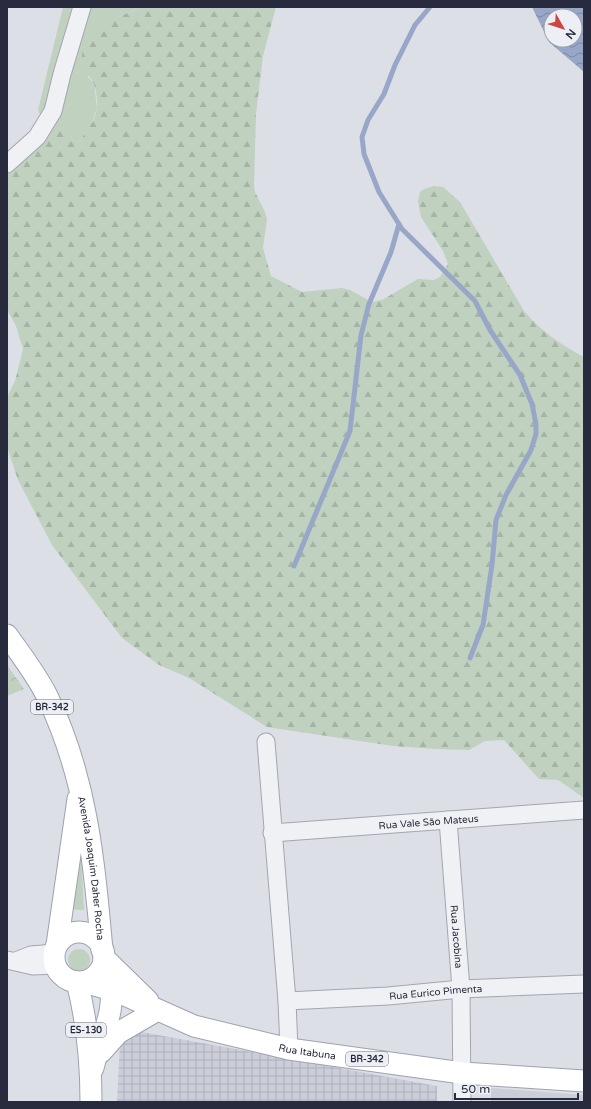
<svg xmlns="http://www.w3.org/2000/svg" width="591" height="1109" font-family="'Varela Round',sans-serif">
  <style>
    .built { fill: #cbced9 }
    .industrial { fill: url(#industrial-grid) }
    .green { fill: #c0d1bf }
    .forest { fill: url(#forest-firs) }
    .park { fill: url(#park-crowns) }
    .water { fill: url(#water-waves); fill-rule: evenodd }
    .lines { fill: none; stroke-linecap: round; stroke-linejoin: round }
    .stream { stroke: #98a7c7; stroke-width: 5 }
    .minor-casing { stroke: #a3a5b1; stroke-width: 19 }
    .major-casing { stroke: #9da2b2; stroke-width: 23 }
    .minor { stroke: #f0f1f5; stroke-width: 17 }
    .major { stroke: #fff; stroke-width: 21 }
    .labels { text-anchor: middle; stroke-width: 4; stroke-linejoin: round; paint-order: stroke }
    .shield { fill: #edeff5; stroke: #626674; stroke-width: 1 }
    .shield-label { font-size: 9px; font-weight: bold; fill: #272b3d }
    .street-label { font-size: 10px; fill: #272b3d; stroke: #edeff5 }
  </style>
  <defs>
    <pattern id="industrial-grid" width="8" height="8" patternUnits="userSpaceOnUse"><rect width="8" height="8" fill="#cbced9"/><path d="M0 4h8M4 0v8" fill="none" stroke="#aeb1bb"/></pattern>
    <pattern id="forest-firs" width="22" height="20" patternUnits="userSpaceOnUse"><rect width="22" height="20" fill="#c0d1bf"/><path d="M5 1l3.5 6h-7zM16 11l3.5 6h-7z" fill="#a5b4a5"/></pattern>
    <pattern id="park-crowns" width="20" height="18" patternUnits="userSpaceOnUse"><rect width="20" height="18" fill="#c0d1bf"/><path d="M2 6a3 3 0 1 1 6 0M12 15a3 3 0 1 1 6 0" fill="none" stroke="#a5b4a5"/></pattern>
    <pattern id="water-waves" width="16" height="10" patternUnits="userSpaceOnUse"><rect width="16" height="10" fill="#98a7c7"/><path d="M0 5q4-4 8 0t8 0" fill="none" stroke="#7c88a3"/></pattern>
  </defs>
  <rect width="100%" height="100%" fill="#dddfe7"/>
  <!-- built -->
  <path class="built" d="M491,1088L584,1095V1102H491Z"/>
  <!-- industrial -->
  <path class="industrial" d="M142,1032L437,1086V1102H117L120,1043Z"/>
  <!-- green -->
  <path class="green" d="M63,7H143C121,14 101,25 87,43L88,77L94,84L97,108L91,125L78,143L38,110Z
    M81,851L84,910L66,909Z
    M68 960a11 11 0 1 1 22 0a11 11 0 1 1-22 0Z"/>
  <!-- forest -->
  <path class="forest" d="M143,7H276L263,56L256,114L254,185L255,192L265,212L267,219L263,248L271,276L302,292L342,288L350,290L372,302L382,300L418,279L434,280L440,277L448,264L443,251L421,217L418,201L420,192L424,189L434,186L443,187L460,202L524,311C541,331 561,345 584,357V798L558,780L539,779L504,740L485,741L469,750L435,749L393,746L267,727L189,678L159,665L122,638L52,545L18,480L7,447V397L15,381L23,349L16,326L7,310V167L43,120L38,110L78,143C86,132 95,122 97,108C98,103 96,90 94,84C91,78 85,73 83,66C74,35 120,15 143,7Z"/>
  <!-- park -->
  <path class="park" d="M7,665L24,689L7,696Z"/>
  <!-- water -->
  <path class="water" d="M532,7H584V72L549,42ZM551,16H575V40H551Z"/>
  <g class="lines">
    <!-- stream -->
    <path class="stream" d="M430,7L415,25L395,65L384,94L368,120L362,137L364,154L379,192L402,229L475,301L490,330L520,375L532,404L536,424V434L531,450L506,495L496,520L492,565L483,625L470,658
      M294,566L350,431L361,335L369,304L391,252L399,224"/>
    <defs>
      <g id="minor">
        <path d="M7,164L37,137L53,111L62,74L82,7"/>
        <path d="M266,742L287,1001L289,1049"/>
        <path id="s1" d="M448,820L461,989L462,1102"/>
        <path id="s2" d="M272,833L584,810"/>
        <path d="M7,960L33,966L55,965"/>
        <path d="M16,961L31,955L55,953"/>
        <path id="s3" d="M287,1001L388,996L461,989L584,984"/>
      </g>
      <g id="major">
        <path id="s4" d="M7,635C21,655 36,674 47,696C87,778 94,861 102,950"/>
        <circle cx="79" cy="957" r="25"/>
        <path d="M57,945L78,799"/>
        <path d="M104,958L148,1001"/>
        <path d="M77,982C87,1021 91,1062 91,1102"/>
        <path id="s5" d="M84,982L118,992L194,1026L289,1049L462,1073L584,1081"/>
        <path d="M101,1052L118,1033L156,1011"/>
        <path d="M93,1068C100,1038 118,1010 109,978"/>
      </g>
    </defs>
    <!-- minor casing -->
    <use href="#minor" class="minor-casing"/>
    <!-- major casing -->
    <use href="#major" class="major-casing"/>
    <!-- minor -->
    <use href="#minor" class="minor"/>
    <!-- major -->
    <use href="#major" class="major"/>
  </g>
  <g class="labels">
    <!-- shield labels -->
    <g class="shield">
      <rect x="31" y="700" width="42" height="14" rx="3"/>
      <rect x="66" y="1023" width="40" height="14" rx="3"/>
      <rect x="346" y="1052" width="42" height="14" rx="3"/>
    </g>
    <g class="shield-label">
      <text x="52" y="710">BR-342</text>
      <text x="86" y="1033">ES-130</text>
      <text x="367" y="1062">BR-342</text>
    </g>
    <!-- street labels -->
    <g class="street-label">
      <text dy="4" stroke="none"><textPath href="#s2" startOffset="157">Rua Vale São Mateus</textPath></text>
      <text dy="4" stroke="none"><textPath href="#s4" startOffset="252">Avenida Joaquim Daher Rocha</textPath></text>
      <text dy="4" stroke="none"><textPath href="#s1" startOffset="117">Rua Jacobina</textPath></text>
      <text dy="4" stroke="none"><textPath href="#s3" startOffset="149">Rua Eurico Pimenta</textPath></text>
      <text dy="4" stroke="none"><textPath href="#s5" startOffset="235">Rua Itabuna</textPath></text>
    </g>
  </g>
  <!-- border -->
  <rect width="591" height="1109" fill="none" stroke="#272b3d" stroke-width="16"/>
  <!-- north arrow -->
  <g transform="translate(563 28) rotate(129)"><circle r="19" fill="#edeff5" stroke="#9ea1ab"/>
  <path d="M0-3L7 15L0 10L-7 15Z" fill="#cc4642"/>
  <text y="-6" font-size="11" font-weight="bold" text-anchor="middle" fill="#272b3d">N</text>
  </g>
  <!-- scale -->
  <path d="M455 1093v6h123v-6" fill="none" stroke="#272b3d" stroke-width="2"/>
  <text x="461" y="1093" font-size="12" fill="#272b3d" stroke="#edeff5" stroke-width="3" paint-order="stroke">50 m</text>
</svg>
